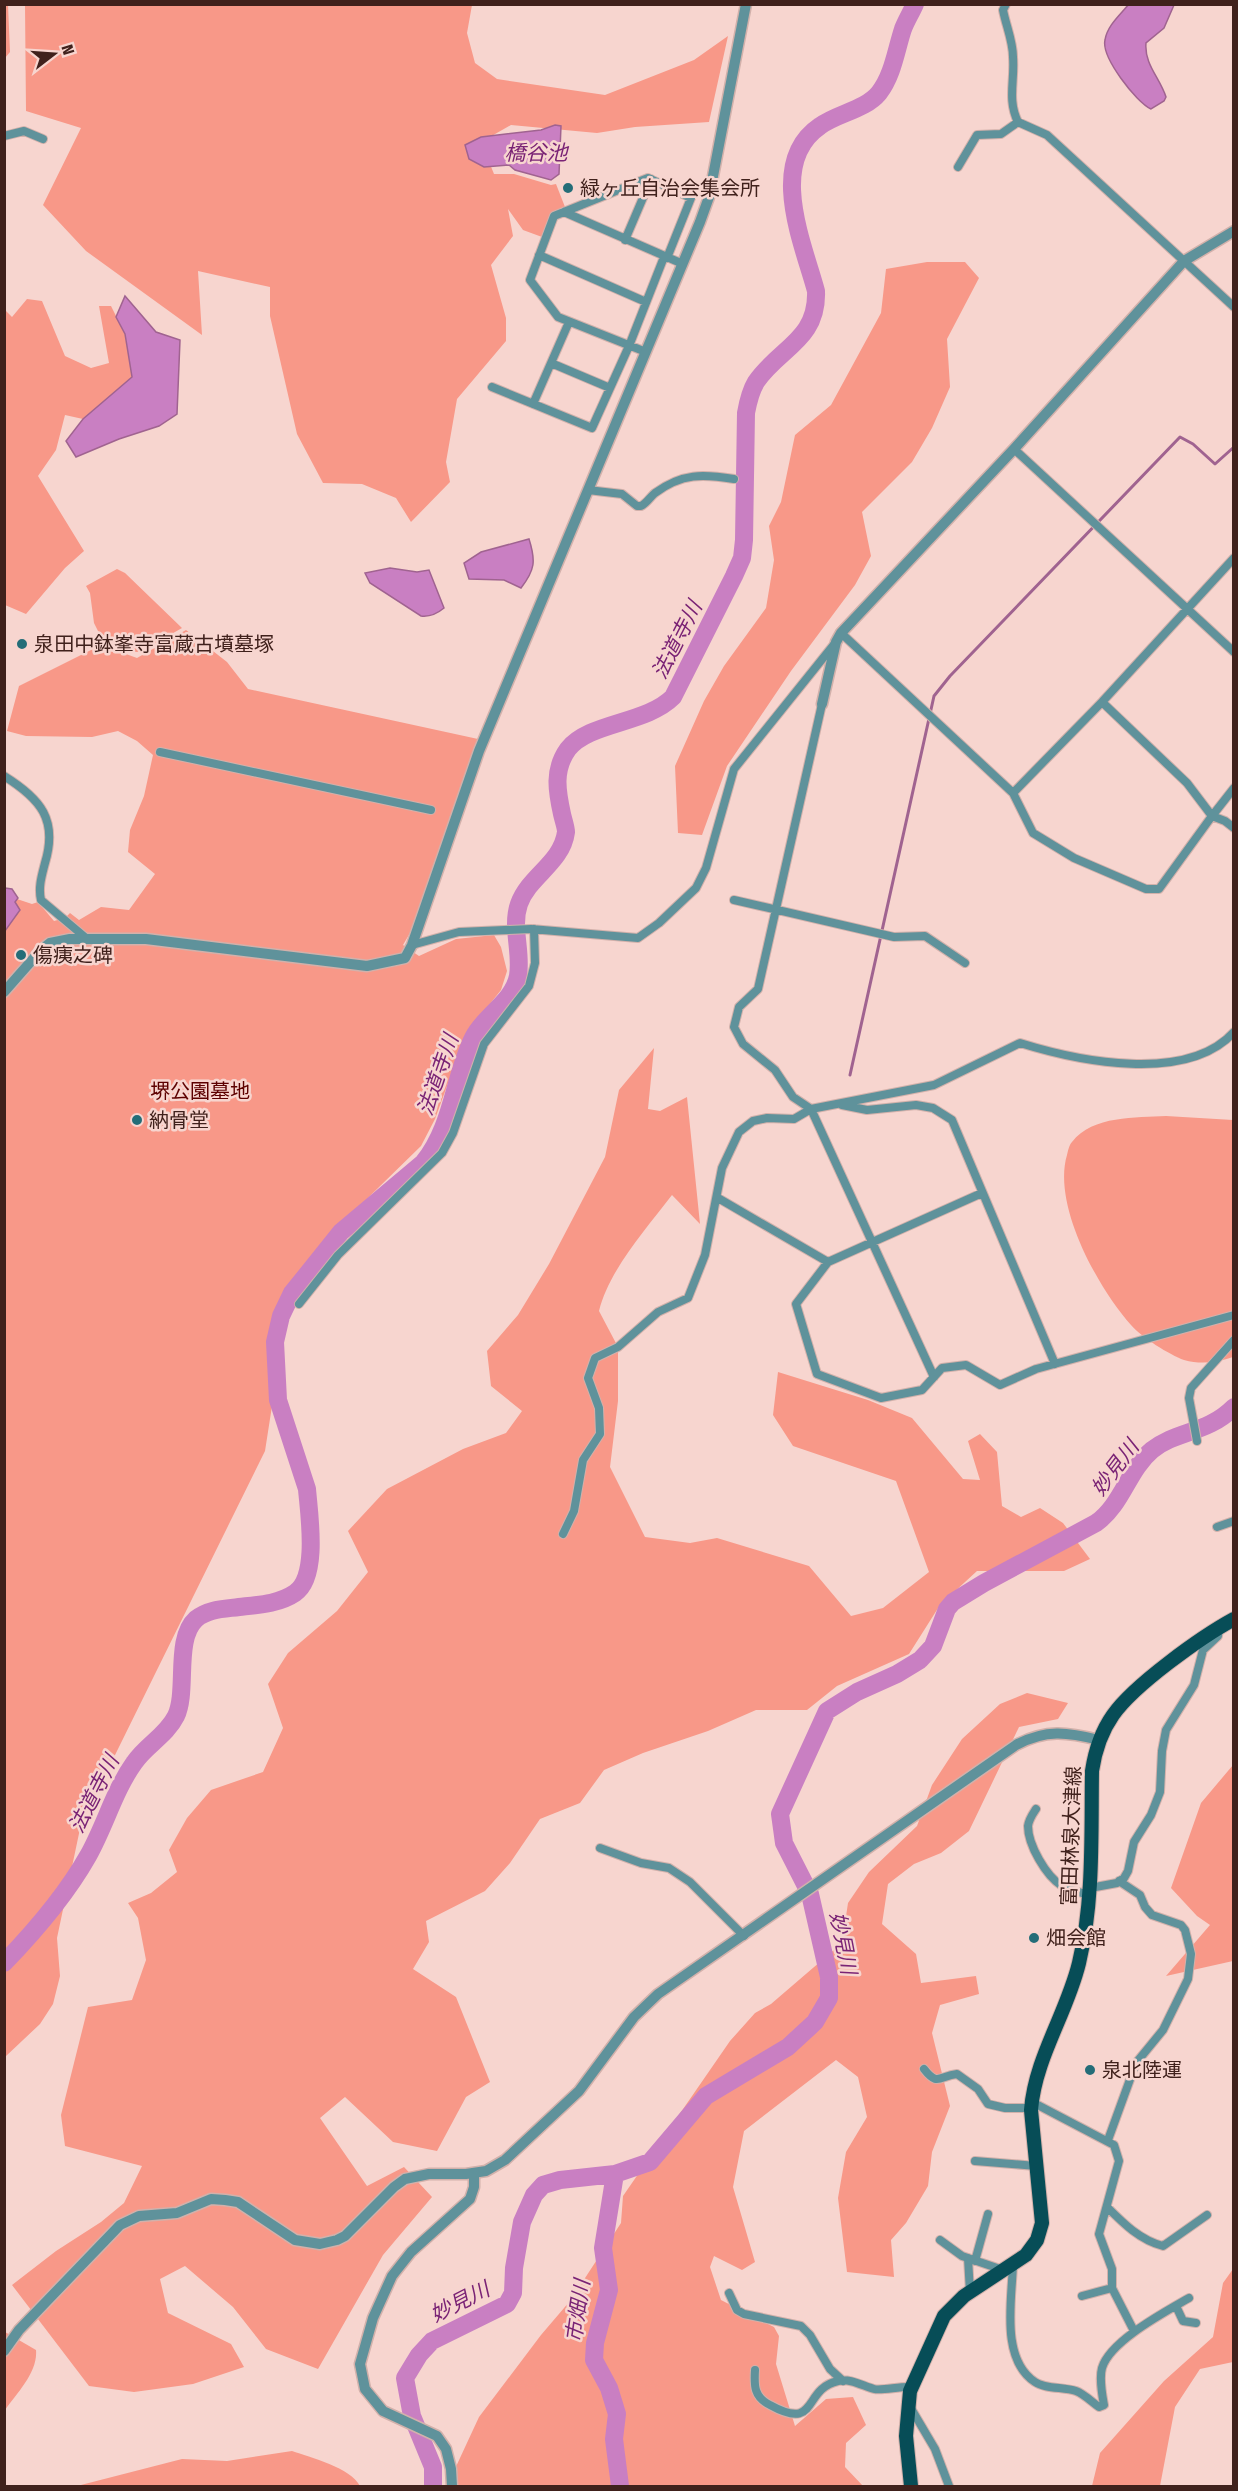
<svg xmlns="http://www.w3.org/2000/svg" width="1238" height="2491" font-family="'Fira Sans Condensed','Noto Sans JP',sans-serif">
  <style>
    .green { fill: #f89888 }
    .water { fill: #c97fc2; stroke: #a06390; stroke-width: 1.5 }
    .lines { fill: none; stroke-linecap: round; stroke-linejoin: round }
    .stream { stroke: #a06390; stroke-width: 3 }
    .river { stroke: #c97fc2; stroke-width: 18 }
    .minor-casing { stroke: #d2b1ab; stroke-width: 10 }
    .tertiary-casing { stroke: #d2b1ab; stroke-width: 13 }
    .primary-casing { stroke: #d2b1ab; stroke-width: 16 }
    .minor { stroke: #5f929b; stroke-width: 8 }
    .tertiary { stroke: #5f929b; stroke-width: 10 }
    .primary { stroke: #074d57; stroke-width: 14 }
    .poi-dot { fill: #246d78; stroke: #f7d5cf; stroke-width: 2 }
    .labels { text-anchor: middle; stroke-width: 5; stroke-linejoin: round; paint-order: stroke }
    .poi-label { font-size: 20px; fill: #40211c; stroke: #f7d5cf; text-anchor: start }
    .park-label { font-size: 20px; fill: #5d0000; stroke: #f7d5cf }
    .street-label { font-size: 20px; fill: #40211c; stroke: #f7d5cf }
    .water-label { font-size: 21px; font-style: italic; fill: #7a2375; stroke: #f7d5cf }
  </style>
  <rect width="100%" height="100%" fill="#f7d5cf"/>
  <!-- green -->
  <path class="green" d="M5,4L8,5L10,52L5,58Z
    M25,5H472L467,33L475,63L497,79L605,95L694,60L728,36L709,122L635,127L597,133L511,125L481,142L494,174H514L551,185L556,184L565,207L542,237L523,230L508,209L513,236L491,265L506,318V341L457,399L446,462L450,482L411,522L396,498L362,484L323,483L297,434L270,316V287L198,271L202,335L86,251L43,205L81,128L26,111Z
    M927,262H965L979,278L947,339L950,387L932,428L912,462L862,512L871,556L855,585L791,671L727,766L702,835L678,833L675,766L704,701L724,666L766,608L774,560L769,526L781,502L795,435L831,405L881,313L886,269Z
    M27,299L42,301L65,356L91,368L109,363L99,306H111L125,334L132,377L83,419L65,415L56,450L38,476L84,551L65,568L26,614L5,605L4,309L12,317Z
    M117,569L125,573L182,628L145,649L137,652L123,650L98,631L94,623L90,593L86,586Z
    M186,630L227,662L248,689L478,739L410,933L403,945L419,956L456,939L494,935L501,947L507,971L501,990L466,1034L435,1119L421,1146L329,1236L287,1289L273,1343L272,1406L265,1451L81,1824L57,1938L60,1976L53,2004L40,2024L5,2057V895L32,904L38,902L54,921L65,918L70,913L79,920L101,907L129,910L155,874L128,852L130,830L144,796L153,755L137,741L118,731L92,737L26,736L7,731L19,686L101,645L137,658Z
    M654,1048L648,1109L660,1111L687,1097L700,1224L672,1195C646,1229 609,1270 599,1311L618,1347V1401L610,1467L645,1537L690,1543L717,1538L809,1566L851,1616L883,1608L929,1572L896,1481L793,1446L773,1415L778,1372L868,1400L912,1418L963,1479L980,1480L968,1441L980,1434L997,1452L1002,1506L1021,1517L1040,1508L1063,1523L1090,1559L1064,1571H977L940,1605L909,1654L837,1686L807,1710H756L708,1731L643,1753L604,1770L580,1803L540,1819L510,1863L485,1891L426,1921L429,1942L413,1969L456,1997L490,2082L466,2097L437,2151L393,2142L345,2097L320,2118L367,2186L404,2167L432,2197L383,2255L318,2369L266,2349L233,2307L185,2266L160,2279L168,2313L231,2344L244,2367L193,2384L134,2392L89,2386L12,2285L56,2251L101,2222L124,2203L142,2166L65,2146L61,2115L88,2007L132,2000L146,1960L138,1918L128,1903L151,1893L177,1872L169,1850L187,1818L211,1790L263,1772L283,1728L268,1684L288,1653L337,1611L368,1572L348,1531L387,1489L463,1449L506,1433L522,1411L491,1386L487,1351L518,1315L549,1264L605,1157L619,1090Z
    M1166,1116L1233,1120V1357C1218,1362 1202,1365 1184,1360C1170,1355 1141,1337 1131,1325C1098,1288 1052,1205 1067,1155C1068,1151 1069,1145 1072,1142C1093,1115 1136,1118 1166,1116Z
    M1027,1693L1068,1703L1058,1719L1019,1727L969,1831L941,1853L914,1864L888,1884L882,1924L916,1954L921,1983L976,1976L979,1994L940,2005L932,2033L950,2106L932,2152L928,2186L906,2223L891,2240L894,2277L847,2272L838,2198L846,2152L867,2117L858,2077L836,2060L744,2131L733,2187L755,2262L742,2270L714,2256L710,2267L721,2300L774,2327L779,2336L776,2364L795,2426L826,2399L853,2397L866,2425L846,2443L845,2467L863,2486H447L479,2417L541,2335L570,2301L621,2223L623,2196L730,2041L755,2013L771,2004L842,1943L848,1903L869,1872L917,1826L932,1785L962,1739L1000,1704Z
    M1233,1765V1961L1166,1976L1210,1925L1197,1916L1171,1888L1201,1803Z
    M1233,2269V2362L1200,2369L1175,2407L1160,2486H1092L1100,2453L1164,2381L1213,2337L1223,2283Z
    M5,2332L36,2350C38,2372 17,2393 5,2410Z
    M292,2451C310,2457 351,2468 360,2486H77L182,2459L227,2461Z"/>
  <!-- water -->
  <path class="water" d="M1129,4L1174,5L1164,28L1146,43C1144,64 1160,78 1166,97L1164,101L1151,109C1136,102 1101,57 1105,40C1107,26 1120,15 1129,4Z
    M555,125L561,126L559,174L551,180L515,170L509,165L484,167L469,159L465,145L481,137L541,130Z
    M125,296L156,332L180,340L177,414L159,426L119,439L76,457L66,441L83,419L132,377L125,334L116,317Z
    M529,539C536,561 535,570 521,588L504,580L469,579L464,563L481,552Z
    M390,568L417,572L429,570L444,608C438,613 429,617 421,616L370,583L365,573Z
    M5,888L12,889L18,898L15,902L20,910L5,931Z"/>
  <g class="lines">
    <!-- stream -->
    <path class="stream" d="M850,1075L934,696L950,676L1180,437L1193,444L1215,464L1234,447"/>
    <!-- river -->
    <path class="river" d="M4,1963C35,1931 66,1895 88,1856C105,1826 114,1791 134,1763C146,1745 166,1736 176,1716C188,1691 174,1639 196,1619C208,1609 224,1609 239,1607C257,1605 279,1604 295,1593C319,1577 309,1514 307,1489L278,1400L275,1342L281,1316L292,1293L341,1232L423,1163C453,1126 453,1079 473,1038C484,1015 513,1002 518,976C522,952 511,927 519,904C529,876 562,863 566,832C566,827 563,819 562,814C557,791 553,770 568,749C589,722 646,724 673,697L734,576L742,558L744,540L746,413C748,402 750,392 756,382C779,348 818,340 816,291C803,243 767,162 820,126C838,113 865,110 879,93C893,75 896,50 903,29C906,21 911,13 915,4
      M615,2174L603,2248L609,2290L595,2343L594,2360L609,2388L617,2414L614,2439L620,2486
      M433,2486V2467L412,2416L405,2378L419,2355L432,2341L507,2304L513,2293L514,2268L522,2222L534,2195L543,2185L560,2180L615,2174L650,2162L706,2096L788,2047L815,2022L829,1998V1977L810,1894L784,1843L780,1814L827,1711L857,1692L897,1674L920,1660L933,1646L947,1609L953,1602L984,1583L1096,1523C1122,1505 1128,1470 1152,1450C1177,1430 1207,1434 1234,1407"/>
    <defs>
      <path id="minor" d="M1006,4L1003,10C1006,26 1013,41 1013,57C1015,80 1007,100 1018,122
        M4,136L24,131L43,139
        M958,167L977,135L1001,134L1018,122L1047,135L1234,307
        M564,212L683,264
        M625,240L651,179
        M539,255L646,302
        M646,352L558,317L530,280L554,216L648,178L691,198L667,258
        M551,363L610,388
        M492,387L592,428L629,346L664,257
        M533,404L569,322
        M1014,449L1234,652
        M588,490L622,494L637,506H641C647,503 650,497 655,493C682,473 703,474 734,479
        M841,633L1013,793L1033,833L1074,858L1146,889H1159L1212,816L1187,783L1102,702
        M822,704L758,989L739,1007L734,1027L743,1044L775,1070L793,1097L811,1109L934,1085L1020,1043C1078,1061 1187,1084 1234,1032
        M160,752L431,810
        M4,776C41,799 58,820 45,863C42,875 38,887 41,900L86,938
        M1234,788L1212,816L1225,821L1234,828
        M1013,793L1102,702L1234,558
        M734,900L894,937L925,936L965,963
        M412,945L459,932L531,929L638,938L659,923L696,888L706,868L734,769L836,642
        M842,1105L867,1110L916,1105L933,1108L952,1120L1055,1364
        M718,1198L828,1262L982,1193
        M828,1262L796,1304L817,1374L881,1398L922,1390L942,1368L966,1365L1000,1385L1036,1369L1234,1315
        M299,1304L338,1255L442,1153L453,1133L484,1044L529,986L535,963L534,929
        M1197,1441L1189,1398L1191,1388L1234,1340
        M1217,1527L1234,1521
        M563,1534L574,1511L583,1460L600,1434L599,1408L588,1378L595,1358L618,1347L658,1312L688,1298L705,1255L722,1168L739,1132L753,1121L767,1118L794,1119L811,1109L934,1377
        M1036,1809C1032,1815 1029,1819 1028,1826C1028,1845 1046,1876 1062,1886C1070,1891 1080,1892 1089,1895
        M600,1848L641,1863L669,1868L690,1882L744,1936
        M1090,1888L1117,1883L1124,1878L1128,1871L1134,1842L1151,1815L1160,1792L1162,1751L1166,1730L1194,1685L1203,1650L1218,1636L1219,1627
        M924,2069C938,2087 939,2076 957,2074L978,2089L988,2104L1005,2108H1031
        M1032,2102L1114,2145L1119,2161L1099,2234L1112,2269V2288L1134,2331
        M1108,2140L1136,2063L1163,2030L1188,1979L1191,1954L1185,1930L1181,1925L1152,1915L1145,1907L1140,1895L1119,1881
        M975,2161L1036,2166
        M1107,2207C1124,2224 1140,2240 1163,2246L1207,2215
        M940,2240L962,2256L1003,2270
        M968,2258L970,2292
        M975,2261L988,2214
        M1013,2264C1012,2299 1000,2359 1035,2382C1045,2389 1064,2387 1076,2391C1084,2394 1092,2402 1099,2407L1104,2405C1102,2394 1099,2379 1102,2368C1110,2341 1165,2312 1189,2298
        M729,2293L737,2310L744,2314L801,2326L810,2335L830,2369L843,2381
        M1082,2296L1112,2288
        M1176,2306L1183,2321L1196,2323
        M755,2370C754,2386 754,2397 770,2405C819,2432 802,2389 838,2381C850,2378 863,2386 874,2389C882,2391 900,2386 911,2387
        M909,2405L935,2449L949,2486"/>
      <path id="tertiary" d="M822,704L836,642L841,633L1014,449L1184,261L1234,231
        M4,992L41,950L50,943L70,939H146L367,966L405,958L412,945L479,751L700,222L709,197L746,4
        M4,2351L19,2330L120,2225L139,2216L177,2213L211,2199L225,2200L238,2202L295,2240L320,2244L337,2240L345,2236L394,2187L405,2179L429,2174H466L486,2171L505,2160L579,2091L634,2017L658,1994L1016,1745C1046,1729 1067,1732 1099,1740
        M452,2486L451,2469L446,2449L437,2436L383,2411L365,2389L360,2364L373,2318L392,2276L411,2252L470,2199L474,2187V2173"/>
      <path id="primary" d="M911,2486L906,2436L910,2391L944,2316L964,2296L1026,2255L1037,2240L1042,2223L1031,2110C1035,2058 1067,2013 1079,1963C1094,1900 1091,1835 1092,1771C1095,1751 1101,1732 1113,1715C1134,1685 1201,1637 1234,1619"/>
    </defs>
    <!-- minor casing -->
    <use href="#minor" class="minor-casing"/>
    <!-- tertiary casing -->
    <use href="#tertiary" class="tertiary-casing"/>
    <!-- primary casing -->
    <use href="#primary" class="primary-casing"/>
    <!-- minor -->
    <use href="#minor" class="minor"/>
    <!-- tertiary -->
    <use href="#tertiary" class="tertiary"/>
    <!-- primary -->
    <use href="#primary" class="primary"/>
  </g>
  <!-- markers -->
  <g class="poi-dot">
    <circle cx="568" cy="188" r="6"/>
    <circle cx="22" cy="644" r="6"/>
    <circle cx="21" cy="955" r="6"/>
    <circle cx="137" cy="1120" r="6"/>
    <circle cx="1034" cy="1938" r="6"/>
    <circle cx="1090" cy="2070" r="6"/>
  </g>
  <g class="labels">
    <!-- poi labels -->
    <g class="poi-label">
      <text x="580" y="195">緑ヶ丘自治会集会所</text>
      <text x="34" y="651">泉田中鉢峯寺富蔵古墳墓塚</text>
      <text x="33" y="962">傷痍之碑</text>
      <text x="149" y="1127">納骨堂</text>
      <text x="1046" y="1945">畑会館</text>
      <text x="1102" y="2077">泉北陸運</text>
    </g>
    <!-- park labels -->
    <g class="park-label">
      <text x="200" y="1098">堺公園墓地</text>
    </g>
    <!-- street labels -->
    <g class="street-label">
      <text transform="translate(1071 1836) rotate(-88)" y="7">富田林泉大津線</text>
    </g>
    <!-- water labels -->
    <g class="water-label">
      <text x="536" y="160">橋谷池</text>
      <text transform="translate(677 640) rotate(-63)" y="7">法道寺川</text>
      <text transform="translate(438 1075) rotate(-71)" y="7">法道寺川</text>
      <text transform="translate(1115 1468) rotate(-53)" y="7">妙見川</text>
      <text transform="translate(94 1794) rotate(-63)" y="7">法道寺川</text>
      <text transform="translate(843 1943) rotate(79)" y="7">妙見川</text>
      <text transform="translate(460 2302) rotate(-27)" y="7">妙見川</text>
      <text transform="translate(578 2311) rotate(-82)" y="7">市畑川</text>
    </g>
  </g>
  <!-- border -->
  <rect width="1238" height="2491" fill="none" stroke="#40211c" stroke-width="12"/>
  <!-- north arrow -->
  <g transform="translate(54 54) rotate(73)" stroke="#f7d5cf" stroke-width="4.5" paint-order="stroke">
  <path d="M0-4.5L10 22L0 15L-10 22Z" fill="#40211c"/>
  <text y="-9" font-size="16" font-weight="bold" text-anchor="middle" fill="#40211c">N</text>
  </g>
</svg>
